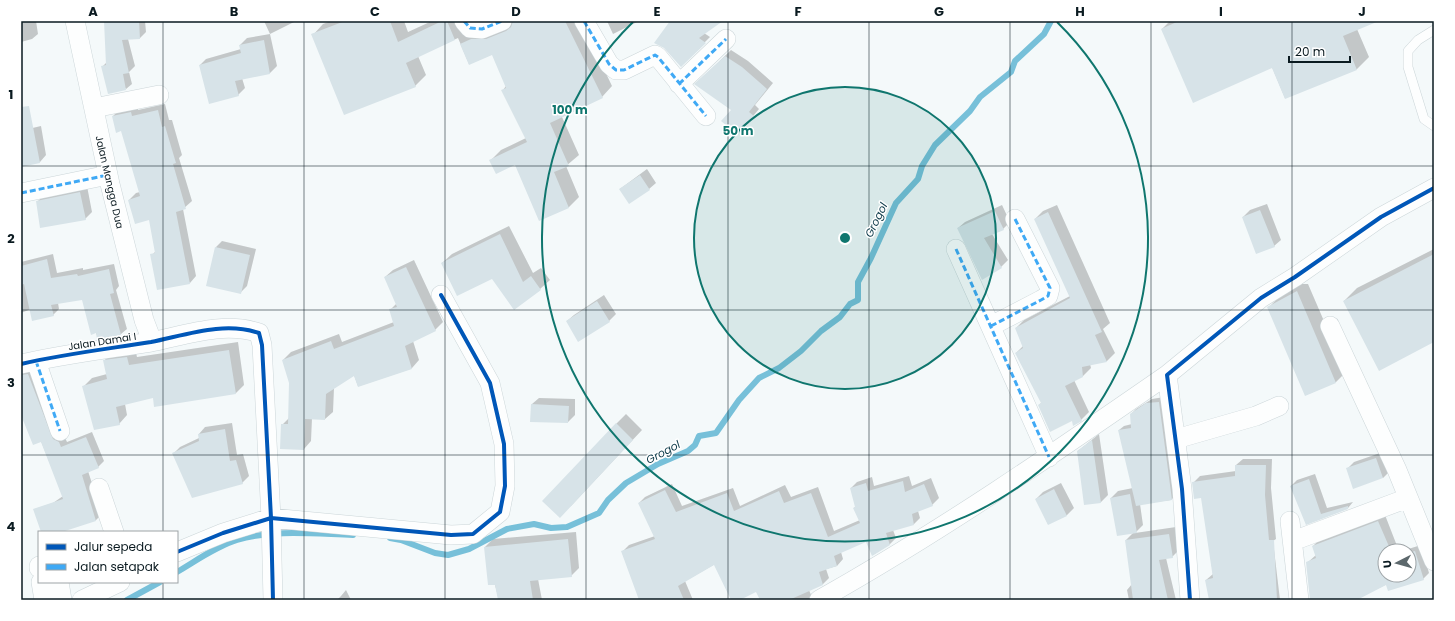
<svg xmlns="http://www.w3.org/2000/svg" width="1455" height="621" font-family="Poppins,sans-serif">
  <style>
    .shadow { fill: #0003 }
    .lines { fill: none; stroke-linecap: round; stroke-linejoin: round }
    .stream { stroke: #77c0d9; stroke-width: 6 }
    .building { fill: #d7e3e8 }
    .lane-casing { stroke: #ccd6d9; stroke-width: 10 }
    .street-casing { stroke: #ccd6d9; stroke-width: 20 }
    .lane { stroke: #fdfefe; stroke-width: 9 }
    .street { stroke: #fdfefe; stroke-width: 19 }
    .quiet { stroke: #3fa9f5; stroke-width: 3; stroke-dasharray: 6 3; stroke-linecap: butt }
    .cycleway-casing { stroke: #fff; stroke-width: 6 }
    .cycleway { stroke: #0057b8; stroke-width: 4 }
    .grid { fill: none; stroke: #0a1a20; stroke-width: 1; stroke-opacity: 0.55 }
    .ring { fill: none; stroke: #0f766e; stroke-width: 2 }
    .labels { text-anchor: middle; stroke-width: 3; stroke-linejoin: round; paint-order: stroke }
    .street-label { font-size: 10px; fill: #0a1a20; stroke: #fff }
    .water-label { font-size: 11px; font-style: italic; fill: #0a3847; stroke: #fff }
    .centre { fill: #0f766e; stroke: #fff; stroke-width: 2 }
    .ring-label { font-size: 12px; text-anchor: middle; font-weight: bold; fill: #0f766e; stroke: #fff; stroke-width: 3; stroke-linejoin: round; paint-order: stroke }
    .neatline { fill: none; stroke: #0a1a20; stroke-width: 1.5 }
    .grid-label { font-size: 13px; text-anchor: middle; font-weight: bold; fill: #0a1a20 }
  </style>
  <rect width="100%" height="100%" fill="#f4f9fa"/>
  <!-- shadow -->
  <path class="shadow" d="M21,21H36L38,34L32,39L21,42Z
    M105,21H145L146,32L140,38L128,39L135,66L129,72L132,84L126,89L103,66L107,62Z
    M264,21L294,22L270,34L277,66L270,73L242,78L245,88L238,95L200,65L206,59L241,49L240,45L247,38L270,34Z
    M331,21H404L408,32L432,21H469L493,30L514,21H581L612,86L602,97L562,117L579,155L566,166L579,197L569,207L540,220L516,163L491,160L501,150L526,138L503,90L506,86L493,54L469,64L458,38L418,56L426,75L415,86L313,35L323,24Z
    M607,21H639L613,34Z
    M671,21H721L704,33L710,37L681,66Z
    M1170,21H1365L1357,29L1369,57L1357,69L1285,98L1272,67L1162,29Z
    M731,50L748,61L773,83L755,105L759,109L743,128L733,109L696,84Z
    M165,104L169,120H172L182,155L179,158L192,201L183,209L196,276L190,283L152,255L156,251L150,219L129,200L136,193L140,192L122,130L113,116L120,109L138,106V110Z
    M41,126L46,155L40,162L21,154V133L24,130Z
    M647,169L656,183L649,189H620Z
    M87,186L92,212L85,219L37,202L44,195Z
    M1267,204L1281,240L1274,246L1243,217L1250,210Z
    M1002,205L1010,222L1003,229L992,234L1008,260L1001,267L958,228L965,222Z
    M1057,205L1110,323L1103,329L1115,353L1107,361L1090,364L1091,368L1083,376L1074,380L1089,412L1081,420L1073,419L1039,405L1042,402L1016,353L1023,346L1016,328L1024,320L1070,296L1035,219L1043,211Z
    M509,226L533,273L541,268L550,280L540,289L493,278L442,263L452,254Z
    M222,241L256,249L247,286L240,293L216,247Z
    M1434,249V341L1344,301L1357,288Z
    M53,254L57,273L83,268V270L114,264L119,286L116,290L127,329L121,334L98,338L82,298L58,303L59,309L53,315L31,309L21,313V262Z
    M414,260L443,322L435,330L413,341L419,360L412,368L358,386L354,375L334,388L333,412L325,419L312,418L311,441L304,449L282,425L289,418L290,383L283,360L291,352L339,334L342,342L394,322L390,310L397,303L385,277L393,270Z
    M1302,284H1308L1346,372L1336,382L1306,395L1269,307L1280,296Z
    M604,295L616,314L609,321H567L574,315Z
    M238,342L244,385L236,393L154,397L125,404L127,415L119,424L83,387L92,378L107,374L104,361L112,352L135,349L137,357Z
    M21,368H33L67,442L92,432L104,461L98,467L88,471L102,514L96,520L62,531L53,503L63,496L41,441L21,413Z
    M1164,397L1176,495L1171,500L1140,504L1143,525L1135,533L1176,527L1179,550L1172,557L1166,558L1176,600H1129L1127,590L1132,584L1126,540L1134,532L1111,498L1118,491L1133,488L1119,430L1124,426L1132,424L1131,414L1136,409L1152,399Z
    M539,398L575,399V415L568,422L531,421L532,404Z
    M626,414L642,430L570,507L616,424Z
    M232,423L237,455L243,454L249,476L242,483L174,453L180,447L199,438V434L205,427Z
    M1099,434L1108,495L1101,502L1085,504L1078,451Z
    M1383,452L1390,471L1383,478L1347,469L1354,462Z
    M1243,459H1272L1271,488L1276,539L1273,541L1280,600H1210L1206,580L1213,574L1202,497L1193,483L1200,476L1236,471V465Z
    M1315,474L1327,508L1353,502L1348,508L1306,523L1291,486L1297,480Z
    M909,476L912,486L931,478L939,498L932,505L918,511L920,518L914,524L893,530L896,538L890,544L873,555L867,540L841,552L843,559L837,566L826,569L829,578L823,584L809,590L813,600H761L756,591L737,600H732L715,564L685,581L693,600H640L622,552L629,545L655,536L639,503L645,497L672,484L682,506L733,488L740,506L785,485L791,497L818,487L834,531L860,520L854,508L856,506L851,488L857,482L872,477L874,486Z
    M1061,483L1074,508L1067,515L1048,524L1036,499L1043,492Z
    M1385,515L1399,551H1385V575H1409V551H1402L1421,545L1429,573L1423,579L1387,584L1354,600H1311L1307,563L1316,555L1313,546L1319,540Z
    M576,532L579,568L571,576L538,579L542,600H499L485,547L493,539Z
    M346,590L351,600H337L341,596Z"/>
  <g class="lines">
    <!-- stream -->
    <path class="stream" d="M390,538L401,540L435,553L448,555L469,549L507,529L534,524L551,528L567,527L599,513L608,500L626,483L658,464L688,451L695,445L699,436L716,433L739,400L759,378L779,368L801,351L821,331L840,317L850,304L858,300V282L871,258L896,203L918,179L922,166L935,145L970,111L980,97L1011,72L1015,61L1044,34L1051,21
      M177,572C196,561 215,547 237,540C273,529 316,534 353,535
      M127,600L160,582"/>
  </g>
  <!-- building -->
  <path class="building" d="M104,21H139L140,39L122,40L129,73L123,74L126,90L108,94L101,66L106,65Z
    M345,21H390L398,42L442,21H447L455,40L406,63L416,87L344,115L311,34Z
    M513,21H565L603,98L550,123L569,166L554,172L569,208L539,221L515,165L496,174L489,160L527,142L501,90L506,88L492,55L469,65L460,44L471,39H486L506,31L511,27Z
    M670,21H723L699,38L706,43L681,67L664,48L654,43Z
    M1179,21H1379L1343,36L1357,70L1285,99L1272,68L1193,103L1161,29Z
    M264,40L270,74L235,81L239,96L209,104L199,65L241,53L239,45Z
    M725,56L742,67L767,89L749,112L754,116L738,135L721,121L731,110L694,84Z
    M29,106L40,163L21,167V107Z
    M158,110L162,127L165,126L176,163L173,164L186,209L176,212L190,284L157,290L150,254L155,253L149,220L135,224L128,200L140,196L121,131L116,133L112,116L131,112L132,116Z
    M640,175L650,190L629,204L619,189Z
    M80,192L86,220L40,228L36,201Z
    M1260,210L1275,247L1256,254L1242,217Z
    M995,211L1004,230L984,238L1002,268L982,280L957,228Z
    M1048,212L1102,332L1095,335L1107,362L1082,367L1083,377L1065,386L1082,421L1073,426L1072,421L1050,432L1038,405L1041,403L1015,353L1023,348L1015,328L1070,298L1034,219Z
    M500,234L523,282L531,276L541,290L514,310L492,279L457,296L441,263Z
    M215,247L250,255L241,294L206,286Z
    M1434,254V342L1379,371L1343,301Z
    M47,259L51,278L77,274L78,276L109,269L114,293L110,294L121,335L97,339L96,333L91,335L82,300L51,305L54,316L32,321L24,284L21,285V266Z
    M406,267L436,331L405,346L412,369L358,387L354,376L326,394L325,420L305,419L304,450L280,449L281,424H288L289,383L282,360L331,341L334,349L394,326L389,309L397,307L384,277Z
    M1297,291L1336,383L1305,396L1267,307Z
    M597,301L610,322L578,342L566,321Z
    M229,350L236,394L154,407L153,398L116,407L120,425L94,430L82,386L107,379L103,360L127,357L129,365Z
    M28,374L53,439L59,442L61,447L86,437L99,468L82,475L96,521L62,532H41L33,509L63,499L41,442L33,445L21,415V375Z
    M1159,402L1172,500L1136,506L1118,430L1131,428L1130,414L1146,403Z
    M531,404L569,406L568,423L530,422Z
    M616,423L633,440L560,518L542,501Z
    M225,429L230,461L236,460L243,484L192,498L172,453L199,441L198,434Z
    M1092,440L1101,503L1084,505L1077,451Z
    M1376,458L1383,478L1353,489L1346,468Z
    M1235,465H1266L1265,495L1269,540H1274L1277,600H1209L1205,580L1213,578L1201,498L1194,499L1192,482L1235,476Z
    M1309,479L1321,514L1348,506V509L1306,525L1290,486Z
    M903,481L905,492L924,484L933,506L912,514L914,525L886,533L890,545L872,556L866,542L834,556L837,566L819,572L823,585L789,600H760L756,592L740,600H731L714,565L678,586L684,600H639L621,551L655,539L638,503L665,490L676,512L727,493L734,511L779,491L784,503L811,493L828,537L860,523L853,508L855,507L850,488L866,483L868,491Z
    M1054,489L1067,516L1048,525L1035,499Z
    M1130,494L1137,533L1117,536L1110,498Z
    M1378,521L1391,551H1385V575H1409V553L1415,551L1424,580L1388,591L1386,585L1357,600H1310L1306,562L1316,558L1312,546Z
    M1169,534L1173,558L1159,560L1168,600H1133L1125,540Z
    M568,539L572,577L530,581L533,600H498L495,585H488L484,547Z"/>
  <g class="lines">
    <defs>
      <path id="lane" d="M1434,30L1418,40L1408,51V67L1424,119L1434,126"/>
      <path id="street" d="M75,21L110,184L144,320L152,341
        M464,21L470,28L482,29L502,21
        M584,21L609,64L616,70H624L655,55L658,57L706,116
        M679,84L726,39
        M94,108L159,95
        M21,193L108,175
        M956,249L1049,457
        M991,326L1041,300L1048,296L1050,288L1015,219
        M1330,326L1397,470L1434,561
        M36,361L60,431
        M21,364C64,354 107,349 151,342C186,335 224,321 259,333L262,345L271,518L273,600
        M1176,439L1256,416L1279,406
        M99,488L114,532
        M1290,521L1299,600
        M1293,541L1408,498
        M177,552L223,533L271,518L451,535L473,534L500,512L505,486L504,444L490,383L441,295
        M39,566V568
        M41,582L44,600
        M59,582L62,600
        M82,600L120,582
        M819,600C940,532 1053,454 1167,375
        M1190,600L1182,489L1167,375L1261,298L1295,277L1381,217L1434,188"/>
    </defs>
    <!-- lane casing -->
    <use href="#lane" class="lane-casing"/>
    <!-- street casing -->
    <use href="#street" class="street-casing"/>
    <!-- lane -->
    <use href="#lane" class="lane"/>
    <!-- street -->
    <use href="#street" class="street"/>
    <!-- quiet -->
    <path class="quiet" d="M464,21L470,28L482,29L502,21
      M584,21L609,64L616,70H624L655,55L658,57L706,116
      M679,84L726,39
      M21,193L108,175
      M956,249L1049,457
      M991,326L1041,300L1048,296L1050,288L1015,219
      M36,361L60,431"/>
    <defs>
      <path id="cycleway" d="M21,364C64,354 107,349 151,342C186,335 224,321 259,333L262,345L271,518L273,600
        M177,552L223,533L271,518L451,535L473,534L500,512L505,486L504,444L490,383L441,295
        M1190,600L1182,489L1167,375L1261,298L1295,277L1381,217L1434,188"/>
    </defs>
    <!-- cycleway casing -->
    <use href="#cycleway" class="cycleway-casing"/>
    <!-- cycleway -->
    <use href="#cycleway" class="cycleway"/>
  </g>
  <!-- grid -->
  <path class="grid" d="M163,21V532M304,21V600M445,21V600M586,21V600M728,21V600M869,21V600M1010,21V600M1151,21V600M1292,21V600M21,166H1434M21,310H1434M21,455H1434M163,582V600"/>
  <!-- distance rings -->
  <circle cx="845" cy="238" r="151" fill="#0f766e" fill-opacity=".12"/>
  <g class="ring">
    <circle cx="845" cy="238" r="151"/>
    <path d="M1057 22A303 303 0 1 1 633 22"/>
  </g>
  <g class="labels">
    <!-- street labels -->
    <g class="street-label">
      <text transform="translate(110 182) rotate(77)" y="4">Jalan Mangga Dua</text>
      <text transform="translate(102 341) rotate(-9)" y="4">Jalan Damai I</text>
    </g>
    <!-- water labels -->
    <g class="water-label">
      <text transform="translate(876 220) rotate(-64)" y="4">Grogol</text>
      <text transform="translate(663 452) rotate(-28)" y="4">Grogol</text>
    </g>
  </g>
  <circle cx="845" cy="238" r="6" class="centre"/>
  <g class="ring-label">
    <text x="570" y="114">100 m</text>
    <text x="738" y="135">50 m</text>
  </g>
  <!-- border -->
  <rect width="1455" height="621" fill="none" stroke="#ffffff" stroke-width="44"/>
  <!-- legend -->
  <rect x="38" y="531" width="140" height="52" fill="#ffffff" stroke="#9da3a6"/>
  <rect x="46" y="544" width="20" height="6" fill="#0057b8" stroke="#9da3a6"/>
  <text x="74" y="551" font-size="12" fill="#0a1a20">Jalur sepeda</text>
  <rect x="46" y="564" width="20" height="6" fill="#3fa9f5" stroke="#9da3a6"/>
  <text x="74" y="571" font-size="12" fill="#0a1a20">Jalan setapak</text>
  <!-- north arrow -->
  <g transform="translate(1397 563) rotate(264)"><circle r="19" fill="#ffffff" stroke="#9da3a6"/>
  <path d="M0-3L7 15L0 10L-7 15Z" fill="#5c686c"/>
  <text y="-6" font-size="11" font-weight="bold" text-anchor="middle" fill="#0a1a20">U</text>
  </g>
  <!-- scale -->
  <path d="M1289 56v6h61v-6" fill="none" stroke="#0a1a20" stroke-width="2"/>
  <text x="1295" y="56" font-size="12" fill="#0a1a20" stroke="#ffffff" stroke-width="3" paint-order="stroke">20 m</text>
  <rect x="22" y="22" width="1411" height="577" class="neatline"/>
  <g class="grid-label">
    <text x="93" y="16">A</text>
    <text x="234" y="16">B</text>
    <text x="375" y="16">C</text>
    <text x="516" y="16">D</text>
    <text x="657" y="16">E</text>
    <text x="798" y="16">F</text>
    <text x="939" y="16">G</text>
    <text x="1080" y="16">H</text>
    <text x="1221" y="16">I</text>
    <text x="1362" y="16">J</text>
    <text x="11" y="99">1</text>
    <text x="11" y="243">2</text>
    <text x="11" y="387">3</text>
    <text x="11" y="531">4</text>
  </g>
</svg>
